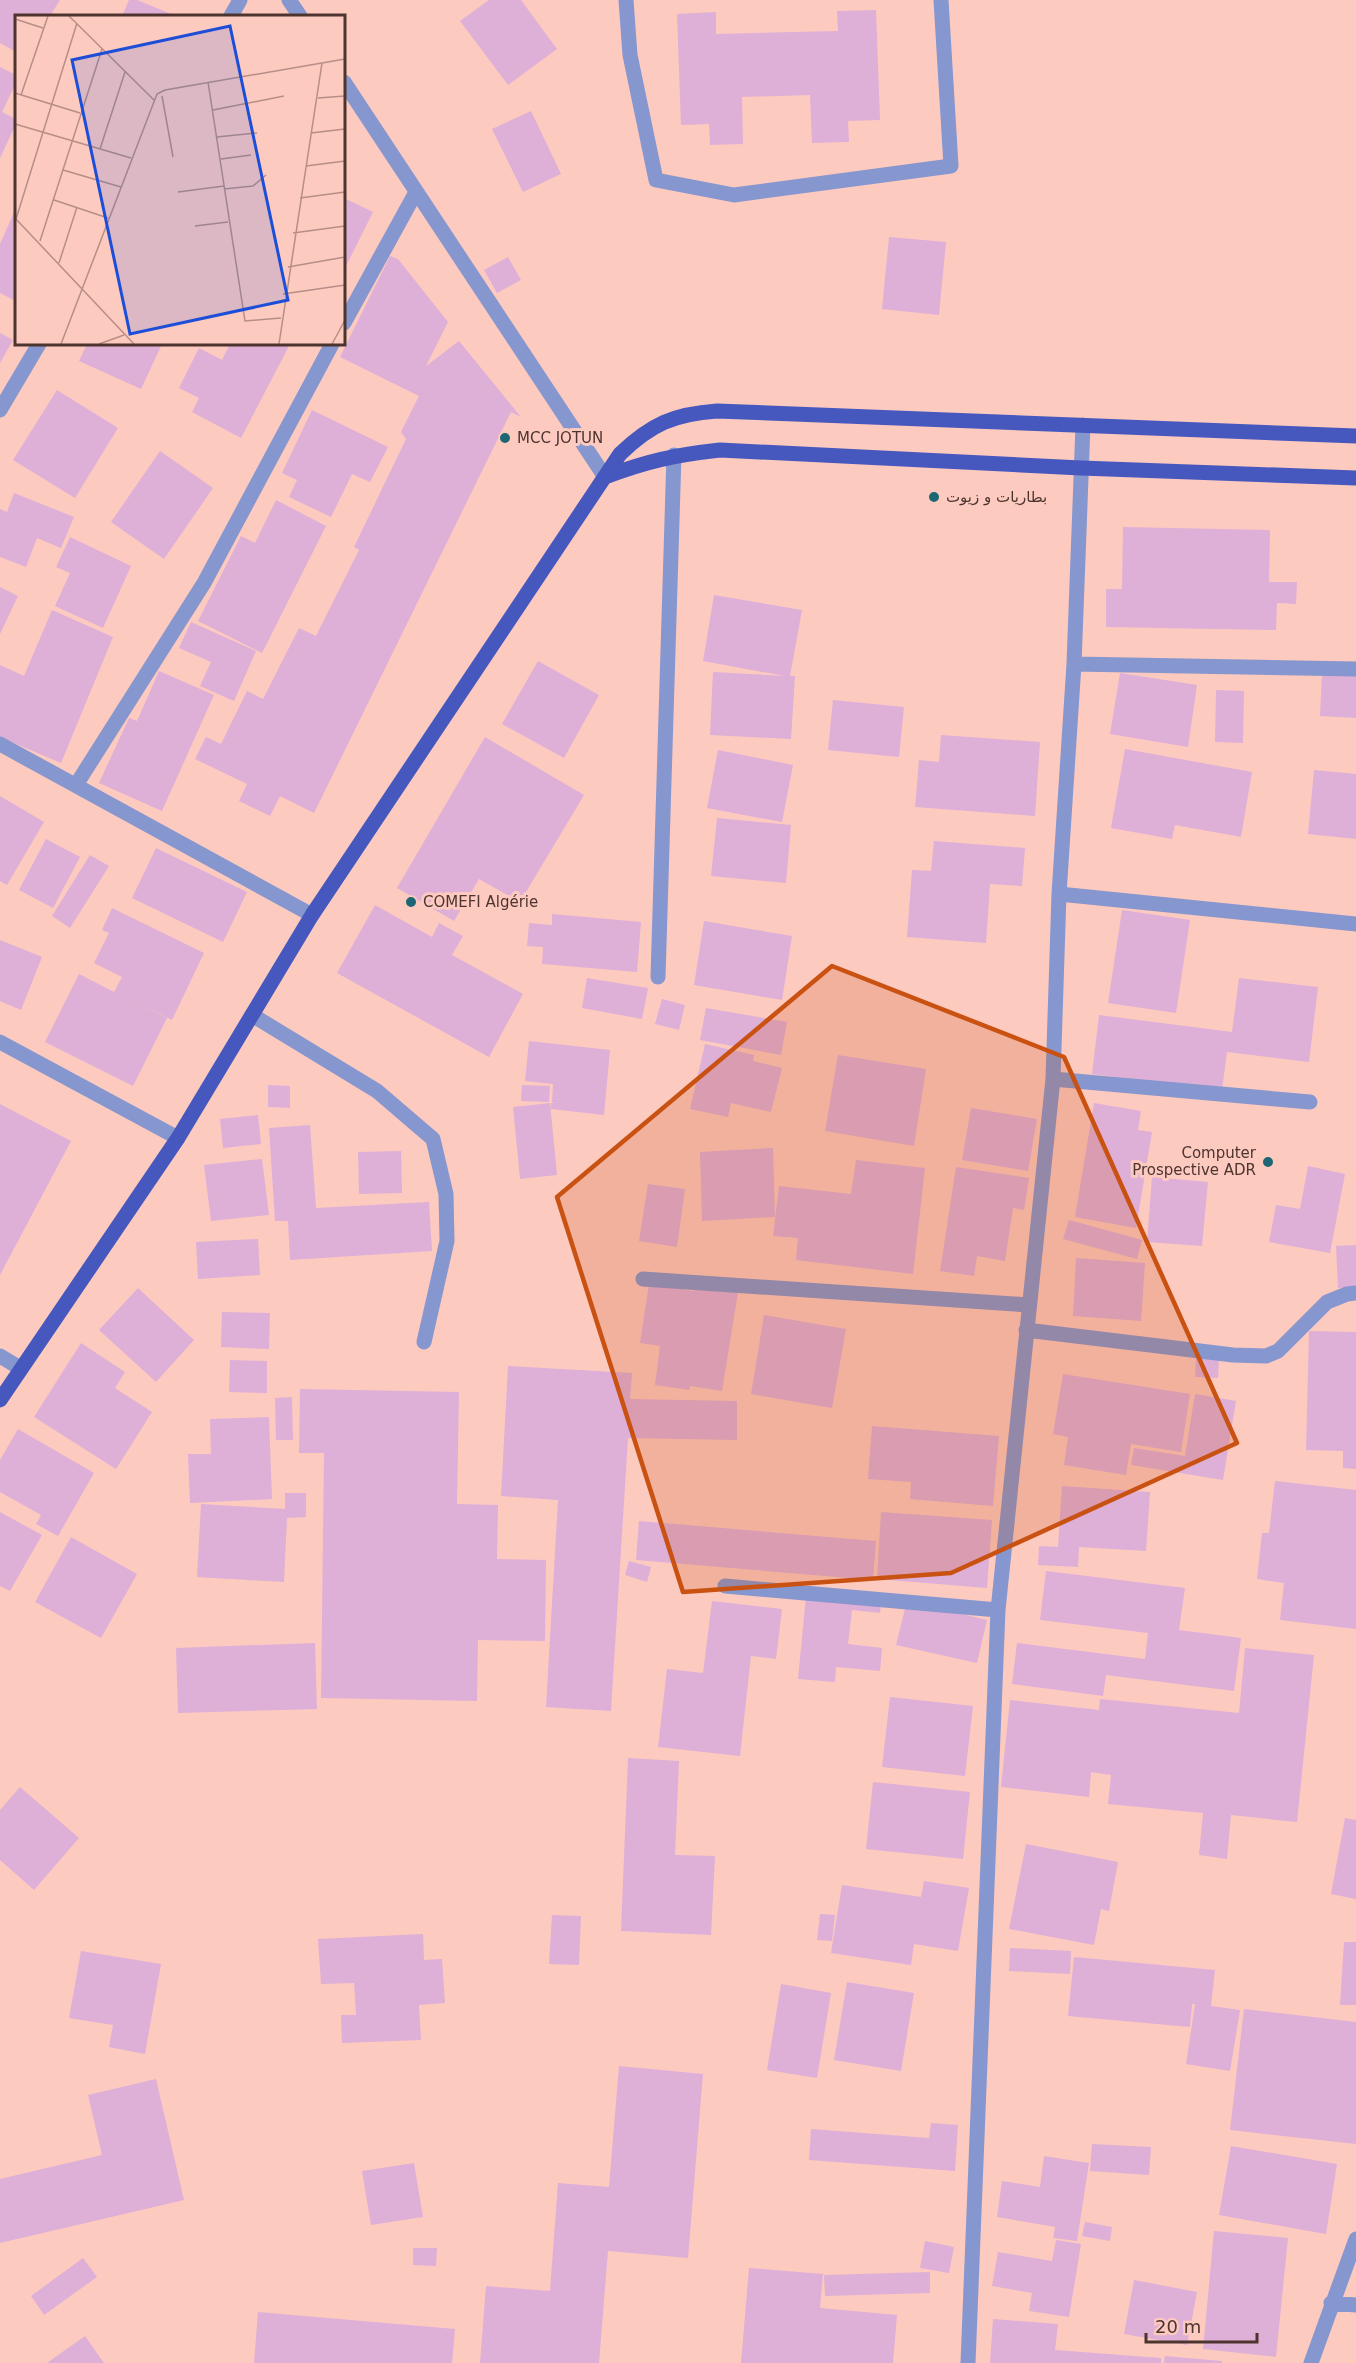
<svg xmlns="http://www.w3.org/2000/svg" width="1356" height="2363" font-family="'DejaVu Sans',Cairo,sans-serif">
  <style>
    .building { fill: #deafd7 }
    .lines { fill: none; stroke-linecap: round; stroke-linejoin: round }
    .minor { stroke: #8696ce; stroke-width: 15 }
    .major { stroke: #4658be; stroke-width: 15 }
    .marked { fill: #c95213; fill-opacity: 0.2; stroke: #c95213; stroke-width: 4.5; stroke-linejoin: round }
    .poi-dot { fill: #1d6673; stroke: #fdcac0; stroke-width: 2 }
    .labels { text-anchor: middle; stroke-width: 6; stroke-linejoin: round; paint-order: stroke }
    .poi-label { font-size: 15px; fill: #4d342f; stroke: #fdcac0; text-anchor: start }
    .inset-road { fill: none; stroke: #b78e86; stroke-width: 1.5 }
    .view { fill: #1d4ed8; fill-opacity: 0.15; stroke: #1d4ed8; stroke-width: 3 }
    .inset-edge { fill: none; stroke: #4d342f; stroke-width: 3 }
  </style>
  <rect width="100%" height="100%" fill="#fdcac0"/>
  <!-- building -->
  <path class="building" d="M0,0H60L50,16H16V52L0,43Z
    M129,0H137L176,16H122Z
    M489,0H521L557,49L508,85L460,21Z
    M876,10L880,120L848,121L849,142L812,143L810,95L742,97L743,144L710,145L709,124L681,125L677,14L716,12V34L838,31L837,11Z
    M0,67L16,75V83L2,112L16,119V124L0,158Z
    M531,111L561,174L523,192L492,129Z
    M344,198L373,212L344,270Z
    M16,208V301L0,293V244Z
    M889,237L946,242L939,315L882,309Z
    M390,256L398,259L448,322L426,366L459,341L521,417L511,412L314,813L280,796L270,816L239,801L247,784L195,759L206,737L221,744L247,691L263,699L299,628L316,636L359,550L354,547L406,439L401,432L419,396L340,357Z
    M508,257L521,280L497,293L484,270Z
    M0,333L13,340L0,363Z
    M87,344H162L141,389L79,361Z
    M230,344H284L289,346L241,438L192,412L199,398L179,388L199,348L222,360Z
    M57,390L118,428L75,498L13,460Z
    M312,410L388,447L370,482L352,474L331,517L289,497L297,480L282,473Z
    M160,451L213,488L164,559L111,522Z
    M14,493L74,517L61,548L37,538L26,567L0,557V509L7,512Z
    M276,500L326,526L262,653L198,621L241,536L255,543Z
    M1123,527L1270,530L1269,582H1297L1296,604L1277,603L1276,630L1106,627V589H1122Z
    M70,537L131,566L103,628L55,606L70,573L56,567Z
    M0,587L18,596L0,634Z
    M714,595L802,610L790,676H795L791,739L710,735L713,672L785,676L703,661Z
    M52,610L113,637L61,763L0,737V665L24,676Z
    M191,622L256,651L234,701L200,686L211,662L179,648Z
    M538,661L599,695L564,758L502,724Z
    M159,671L214,695L162,811L99,783L129,718L137,721Z
    M1120,673L1197,685L1188,747L1110,734Z
    M1322,673L1356,674V718L1320,716Z
    M1216,690L1244,691L1243,743L1215,742Z
    M833,700L904,707L899,757L828,750Z
    M941,735L1040,742L1035,816L915,807L919,760L939,762Z
    M485,737L584,795L520,902L479,879L454,921L397,888Z
    M1125,749L1252,772L1241,837L1175,825L1172,839L1111,828Z
    M718,750L793,765L782,822L707,808Z
    M1314,770L1356,774V839L1308,834Z
    M0,796L44,822L7,885L0,881Z
    M717,818L791,825L786,883L711,876Z
    M46,839L80,857L53,908L19,890Z
    M934,841L1025,848L1022,886L990,884L986,943L907,937L912,870L931,871Z
    M156,848L247,892L223,942L132,898Z
    M90,855L109,866L70,928L52,916Z
    M375,905L432,937L439,923L463,936L452,955L523,994L489,1057L337,973Z
    M112,908L204,953L172,1020L119,994L167,1018L133,1086L45,1042L79,974L114,992L122,977L94,963L109,933L102,930Z
    M1122,910L1190,920L1176,1013L1108,1003Z
    M552,914L641,922L637,972L542,964L543,947L527,946L529,923L552,925Z
    M704,921L792,936L782,1000L694,985Z
    M0,940L42,957L21,1010L0,1001Z
    M587,978L648,988L642,1019L582,1008Z
    M1239,978L1318,987L1309,1062L1227,1052L1222,1090L1092,1074L1099,1015L1232,1032Z
    M662,999L685,1005L679,1030L655,1024Z
    M706,1008L787,1022L781,1055L700,1040Z
    M529,1041L610,1050L604,1115L551,1109V1103H555L552,1102L553,1084L525,1081Z
    M705,1044L754,1055L753,1061L782,1068L771,1112L731,1103L728,1117L690,1109Z
    M838,1055L926,1069L914,1146L825,1131Z
    M268,1085L290,1086V1108L268,1107Z
    M522,1085L550,1086L549,1102L521,1101Z
    M550,1103L557,1175L520,1179L513,1107Z
    M1094,1103L1141,1111L1138,1130L1152,1132L1136,1228L1075,1217Z
    M0,1104L71,1141L0,1275Z
    M971,1108L1037,1119L1028,1171L962,1160Z
    M258,1115L261,1144L223,1148L220,1119Z
    M310,1125L316,1208L429,1202L432,1251L290,1260L288,1221H275L269,1128Z
    M773,1148L775,1217L702,1221L700,1152Z
    M401,1151L402,1193L359,1194L358,1152Z
    M262,1159L269,1215L211,1221L204,1165Z
    M856,1160L925,1168L913,1274L796,1260L798,1238L773,1236L779,1186L851,1194Z
    M1308,1166L1345,1174L1330,1253L1269,1242L1276,1205L1300,1209Z
    M956,1167L1029,1178L1024,1210L1013,1208L1005,1261L977,1256L974,1276L940,1271Z
    M1152,1177L1208,1182L1202,1246L1147,1242Z
    M648,1184L685,1189L677,1247L639,1241Z
    M1069,1220L1142,1240L1137,1259L1063,1239Z
    M258,1239L260,1275L198,1279L196,1242Z
    M1356,1245V1287L1338,1288L1336,1246Z
    M1076,1258L1145,1263L1141,1321L1073,1316Z
    M649,1284L694,1291L696,1285L738,1292L722,1391L690,1386L689,1390L655,1385L660,1346L640,1343Z
    M138,1288L194,1340L156,1382L99,1330Z
    M222,1312L270,1313L269,1349L221,1347Z
    M764,1315L846,1329L832,1408L751,1394Z
    M1309,1331L1356,1332V1469L1343,1468V1451L1306,1450Z
    M81,1343L125,1372L115,1388L152,1412L116,1469L34,1417Z
    M1196,1357L1219,1358L1218,1378L1195,1377Z
    M230,1360L267,1361V1393L229,1392Z
    M508,1366L632,1373L630,1399L737,1401V1440L628,1438L611,1711L546,1707L558,1500L501,1496Z
    M1063,1374L1190,1394L1181,1452L1131,1444L1126,1475L1064,1465L1068,1437L1053,1434Z
    M300,1389L459,1392L457,1504L498,1505L497,1559L546,1560L545,1641L478,1640L477,1701L321,1698L324,1453H299Z
    M1195,1394L1236,1401L1223,1480L1131,1465L1134,1448L1185,1456Z
    M292,1397L293,1440H276L275,1398Z
    M269,1417L272,1499L190,1503L188,1454H211L210,1419Z
    M872,1426L999,1436L993,1506L910,1499L911,1482L868,1479Z
    M18,1429L94,1473L58,1536L36,1524L41,1515L0,1492V1460Z
    M1275,1481L1356,1490V1629L1280,1620L1284,1583L1257,1579L1262,1533H1269Z
    M1062,1486L1150,1492L1146,1551L1079,1547L1078,1567L1038,1565L1039,1546L1058,1547Z
    M285,1493H306V1517L287,1518L284,1582L197,1577L201,1504L285,1509Z
    M0,1512L42,1535L10,1591L0,1586Z
    M881,1512L992,1520L987,1588L877,1579Z
    M639,1521L876,1541L873,1580L636,1560Z
    M71,1537L137,1574L101,1638L35,1602Z
    M629,1561L651,1567L647,1582L625,1575Z
    M1046,1571L1185,1588L1179,1630L1241,1638L1234,1691L1106,1675L1103,1696L1012,1684L1017,1643L1145,1659L1148,1633L1040,1620Z
    M806,1596L881,1603L880,1613L852,1610L848,1644L882,1648L880,1671L836,1667L835,1682L798,1679Z
    M712,1601L782,1609L776,1659L751,1656L740,1756L658,1747L667,1669L703,1673Z
    M907,1601L987,1620L977,1663L896,1645Z
    M315,1643L317,1709L178,1713L176,1648Z
    M1245,1648L1314,1655L1297,1822L1231,1815L1227,1859L1199,1855L1203,1813L1108,1804L1111,1775L1091,1772L1089,1797L1001,1787L1010,1700L1099,1710L1100,1699L1239,1713Z
    M890,1697L973,1706L965,1776L882,1767Z
    M628,1758L679,1761L675,1855L715,1856L711,1935L621,1931Z
    M873,1782L970,1792L963,1859L866,1849Z
    M20,1787L79,1838L34,1890L0,1860V1810Z
    M1345,1818L1356,1820V1899L1331,1894Z
    M1026,1844L1118,1862L1109,1911L1101,1909L1094,1945L1009,1929Z
    M924,1881L969,1888L958,1951L914,1944L911,1965L831,1953L842,1885L921,1897Z
    M820,1914L835,1915L832,1941L817,1940Z
    M552,1915L581,1916L579,1965L549,1964Z
    M423,1934L424,1960L442,1959L445,2003L419,2005L421,2040L342,2043L341,2015H356L354,1983L321,1984L318,1939Z
    M1344,1942H1356V2005H1340Z
    M1010,1948L1071,1951L1070,1974L1009,1971Z
    M81,1951L161,1964L145,2054L109,2047L113,2025L69,2018Z
    M1074,1957L1215,1970L1211,2006L1240,2010L1230,2071L1186,2064L1195,2004H1192L1190,2027L1068,2016Z
    M847,1982L914,1993L901,2071L834,2060Z
    M781,1984L831,1993L817,2078L767,2070Z
    M1244,2009L1356,2022V2144L1230,2130Z
    M619,2066L703,2074L688,2258L608,2251L599,2363H480L486,2286L550,2291L558,2183L609,2187Z
    M156,2079L184,2200L0,2243V2179L102,2155L88,2095Z
    M931,2123L958,2125L955,2171L809,2160L811,2129L929,2138Z
    M1092,2144L1151,2147L1149,2175L1090,2171Z
    M1231,2146L1337,2164L1326,2234L1219,2215Z
    M1044,2156L1089,2163L1077,2241L1053,2238L1055,2227L997,2217L1002,2181L1040,2187Z
    M414,2163L423,2217L371,2225L362,2171Z
    M1085,2222L1112,2227L1110,2241L1082,2236Z
    M1214,2231L1288,2238L1276,2357L1203,2349Z
    M1056,2240L1081,2244L1069,2317L1029,2311L1032,2293L992,2286L998,2252L1052,2261Z
    M925,2241L954,2247L949,2273L920,2268Z
    M413,2248H437L436,2266L413,2265Z
    M83,2258L97,2277L44,2315L31,2296Z
    M749,2268L823,2274L820,2308L897,2315L893,2363H741Z
    M930,2272V2293L825,2296L824,2275Z
    M1134,2280L1197,2292L1187,2345L1124,2334Z
    M258,2312L455,2329L452,2363H254Z
    M993,2319L1058,2324L1055,2350L1161,2358V2363H990Z
    M85,2336L104,2363H47Z
    M1165,2356L1222,2361V2363H1164Z"/>
  <g class="lines">
    <!-- minor -->
    <path class="minor" d="M289,0L300,16
      M626,0L630,55L656,180L734,195L951,166L941,0
      M231,16L240,0
      M344,82L605,477
      M344,323L416,192
      M0,410L39,344
      M1074,664L1356,669
      M0,744L312,915
      M76,785L204,583L332,344
      M1059,894L1356,924
      M658,977L674,455
      M252,1015L377,1091L433,1139L446,1194L447,1241L424,1342
      M0,1042L178,1138
      M1053,1079L1310,1102
      M643,1279L1029,1305
      M1026,1330L1233,1355L1266,1356L1278,1351L1327,1302L1347,1294L1356,1293
      M0,1356L20,1368
      M725,1586L998,1610
      M1331,2303L1356,2305
      M968,2363L998,1610L1053,1079L1059,894L1074,664L1083,425
      M1311,2363L1356,2239"/>
    <!-- major -->
    <path class="major" d="M605,477C647,461 675,455 720,450L1081,468L1356,478
      M0,1400L178,1138L312,915L620,454C651,424 674,414 717,411L1356,436"/>
  </g>
  <!-- marked area -->
  <path class="marked" d="M832,966L1064,1057L1237,1443L951,1573L683,1592L557,1197Z"/>
  <!-- markers -->
  <g class="poi-dot">
    <circle cx="505" cy="438" r="6"/>
    <circle cx="934" cy="497" r="6"/>
    <circle cx="411" cy="902" r="6"/>
    <circle cx="1268" cy="1162" r="6"/>
  </g>
  <g class="labels">
    <!-- poi labels -->
    <g class="poi-label">
      <text x="517" y="443">MCC JOTUN</text>
      <text x="946" y="502">بطاريات و زيوت</text>
      <text x="423" y="907">COMEFI Algérie</text>
      <text x="1256" y="1158" text-anchor="end">Computer<tspan x="1256" dy="17">Prospective ADR</tspan></text>
    </g>
  </g>
  <!-- overview -->
  <g transform="translate(15 15)">
    <rect width="330" height="330" fill="#fdcac0"/>
    <path class="inset-road" d="M54,1L139,85M0,4L28,13M193,67L230,306L266,303M0,78L65,98M6,80L33,1M147,81L158,142M303,83L330,81M198,95L269,81M0,109L116,143M296,118L330,114M202,122L242,118M85,134L110,57M206,144L236,140M291,151L330,146M48,155L106,172M209,174L238,171L251,160M163,177L209,171M285,183L330,177M39,185L93,203M0,203L119,329M1,204L62,8M180,211L213,207M278,218L330,211M25,226L87,34M44,248L62,192M273,252L330,242M268,279L330,270M46,329L142,79L150,75L330,44M84,329L109,320M264,329L307,48M317,329L330,305"/>
    <path class="view" d="M215,11L273,285L115,319L57,45Z"/>
    <rect width="330" height="330" class="inset-edge"/>
  </g>
  <!-- scale -->
  <path d="M1146 2333v9h111v-9" fill="none" stroke="#4d342f" stroke-width="3"/>
  <text x="1155" y="2333" font-size="18" fill="#4d342f" stroke="#fdcac0" stroke-width="4.5" paint-order="stroke">20 m</text>
</svg>
